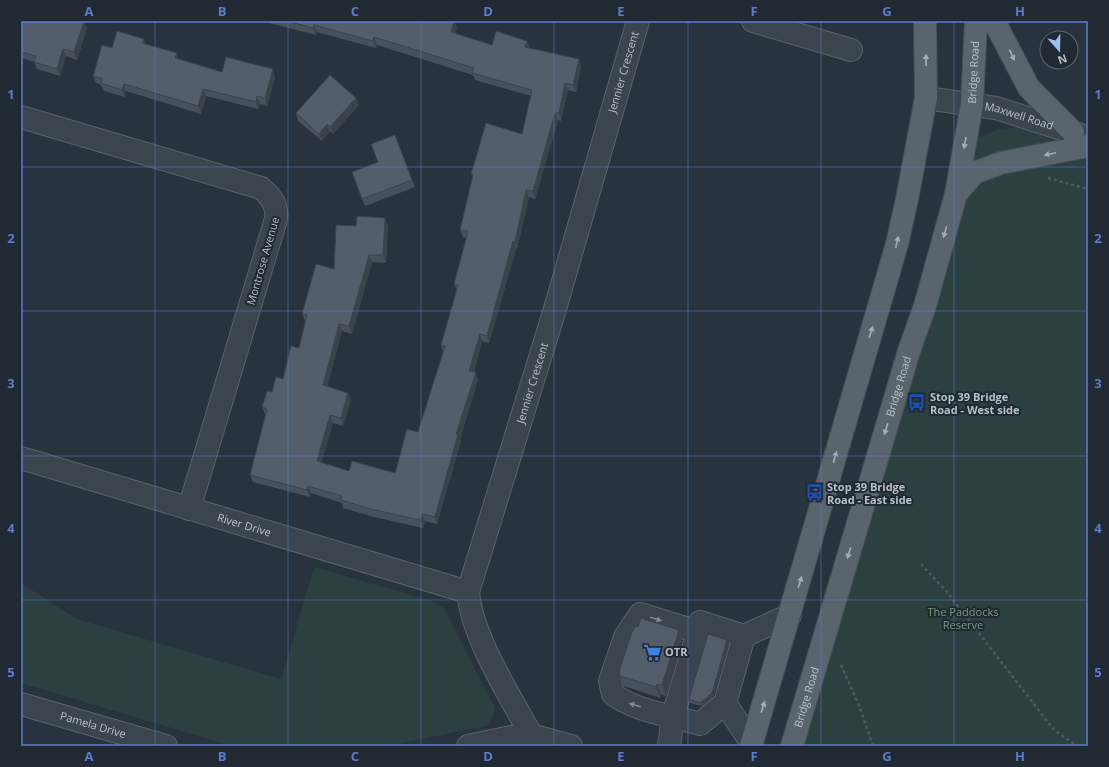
<svg xmlns="http://www.w3.org/2000/svg" width="1109" height="767" font-family="'Open Sans',sans-serif">
  <style>
    .green { fill: #2b403f }
    .lines { fill: none; stroke-linecap: round; stroke-linejoin: round }
    .minor-casing { stroke: #5a636b; stroke-width: 24 }
    .major-casing { stroke: #454e56; stroke-width: 24 }
    .path { stroke: #4a5c5d; stroke-width: 2.5; stroke-dasharray: 3 3; stroke-linecap: butt }
    .minor { stroke: #3c454d; stroke-width: 22 }
    .major { stroke: #5a646d; stroke-width: 22 }
    .wall { fill: #48515b }
    .shaded-wall { fill: #3b424a }
    .building { fill: #545e6a; stroke: #3b424a }
    .oneway { fill: #a5aeb6 }
    .oneway2 { fill: #808991 }
    .grid { fill: none; stroke: #5b7cd2; stroke-width: 1; stroke-opacity: 0.55 }
    .labels { text-anchor: middle; stroke-width: 4; stroke-linejoin: round; paint-order: stroke }
    .street-label { font-size: 11px; fill: #b8c0c8; stroke: #212a32 }
    .poi-label { font-size: 11px; font-weight: bold; fill: #b8c0c8; stroke: #212a32; text-anchor: start }
    .park-label { font-size: 11px; fill: #799b7e; stroke: #212a32 }
    .neatline { fill: none; stroke: #5b7cd2; stroke-width: 1.5 }
    .grid-label { font-size: 13px; text-anchor: middle; font-weight: bold; fill: #5b7cd2 }
  </style>
  <rect width="100%" height="100%" fill="#28333d"/>
  <!-- green -->
  <path class="green" d="M1029,125L1088,133V746H796L968,144L996,130Z
    M314,567L432,601L444,608L495,708L492,718L486,726L387,746H232L21,683V583L77,619L281,679Z"/>
  <g class="lines">
    <defs>
      <g id="minor">
        <path d="M753,21L851,50"/>
        <path id="s1" d="M926,98L996,108L1078,134"/>
        <path d="M21,117L261,188C271,196 278,206 276,219L189,509"/>
        <path id="s2" d="M21,458L468,592"/>
        <path d="M744,636L790,615"/>
        <path d="M725,703L752,744"/>
        <path id="s3" d="M21,704L166,746"/>
        <path id="s4" d="M531,735C509,694 472,637 468,592L555,309L638,21"/>
        <path d="M468,746L511,737L531,735L571,746"/>
        <path d="M669,746L673,716L698,632L700,622L744,636L725,703L700,724C673,716 634,711 613,694L610,681L625,637L640,614L698,632"/>
      </g>
      <g id="major">
        <path d="M994,21L1029,88L1073,132"/>
        <path d="M956,194L974,173L1001,163L1088,146"/>
        <path d="M751,746L897,244L907,199L926,98L925,21"/>
        <path id="s5" d="M792,746L909,351L925,306L956,194L972,104L976,21"/>
      </g>
    </defs>
    <!-- minor casing -->
    <use href="#minor" class="minor-casing"/>
    <!-- major casing -->
    <use href="#major" class="major-casing"/>
    <!-- path -->
    <path class="path" d="M1048,178L1088,189
      M921,564L947,592L1054,730L1077,746
      M841,665L859,705L873,746"/>
    <!-- minor -->
    <use href="#minor" class="minor"/>
    <!-- major -->
    <use href="#major" class="major"/>
  </g>
  <!-- wall -->
  <path class="wall" d="M21,21L87,28L77,60L66,56L60,76L37,69L34,62L21,58Z
    M268,21H454L457,28L455,34L492,45L527,41L530,48L579,59L581,66L576,92L568,90L561,121L558,120L535,199L529,197L517,249H516L489,343L482,341L474,372L478,380L460,439L461,441L437,524L425,521L423,528L374,517L343,508L342,503L311,493L310,497L253,482L250,475L266,415L265,414L262,407L272,392L283,379L299,348L305,321L302,314L334,269L356,226L388,225L386,263L372,262L352,334L342,331L327,387L348,393L351,400L343,426L333,423L321,463L349,471L395,473L418,432L443,352L441,345L457,290L454,284L467,238L463,237L460,230L473,177L471,174L522,134L531,96L475,80L473,75L377,45L376,48L317,32L316,35L269,23Z
    M144,39L145,44L179,59L222,72L275,77L267,106L260,104L258,109L206,96L201,114L126,91L125,97L104,91L101,85L96,83L93,76L112,48Z
    M359,105L333,134L330,131L322,141L298,121L296,113Z
    M395,135L415,187L365,206L352,172L378,162Z
    M638,627L679,630L682,640L666,696L661,694L660,698L624,686L620,676Z
    M729,644L713,697L702,706L690,703L689,699Z"/>
  <!-- shaded-wall -->
  <path class="shaded-wall" d="M84,21L87,28L77,60L74,52Z
    M454,21L457,28L454,39L451,32Z
    M314,25L317,32L316,35L313,28Z
    M374,37L377,45L376,48L373,41Z
    M527,41L530,48L528,54L525,47Z
    M63,49L66,56L60,76L57,69Z
    M177,53L179,61L175,58Z
    M579,59L581,66L576,92L573,85Z
    M273,69L275,77L267,106L265,98Z
    M565,83L568,90L561,121L559,113Z
    M124,84L126,91L125,97L122,90Z
    M203,89L206,96L201,114L198,106Z
    M257,96L260,104L258,109L256,102Z
    M356,98L359,105L333,134L330,127Z
    M555,113L558,120L535,199L533,191Z
    M327,124L330,131L322,141L319,134Z
    M526,190L529,197L517,249L515,242Z
    M385,218L388,225L386,263L383,255Z
    M513,241L516,249L489,343L487,336Z
    M369,255L372,262L352,334L349,326Z
    M339,324L342,331L325,393L323,385Z
    M480,334L482,341L472,378L469,371Z
    M476,372L478,380L460,439L461,441L437,524L435,517L456,434Z
    M348,393L351,400L343,426L341,418Z
    M330,415L333,423L320,469L317,461Z
    M308,486L311,493L310,497L307,490Z
    M422,514L425,521L423,528L420,520Z
    M679,630L682,640L666,696L662,685Z
    M727,640L729,644L713,697L702,706L700,703Z
    M657,684L661,694L660,698L656,687Z"/>
  <!-- building -->
  <path class="building" d="M21,21H84L74,52L63,49L57,69L34,62L36,56L21,52Z
    M287,21H454L451,32L492,45L496,31L527,41L525,47L579,59L573,85L565,83L559,113H555L533,191L526,190L515,242L513,241L487,336L480,334L469,371L476,372L456,434H458L435,517L422,514L420,520L371,509L341,500L342,496L308,486L307,490L250,475L267,409L262,407L267,391L272,392L276,377L283,379L291,346L299,348L307,315L302,314L316,264L334,269L336,225L356,226L357,216L385,218L383,255H369L349,326L339,324L323,385L348,393L341,418L330,415L317,461L349,471L352,461L395,473L407,429L418,432L445,346L441,345L458,285L454,284L468,231L460,230L473,175L471,174L486,123L522,134L532,90L472,73L474,68L374,37L373,41L314,25L313,28Z
    M117,31L144,39L142,43L177,53L175,58L222,72L226,57L273,69L265,98L257,96L256,102L203,89L198,106L124,84L122,90L101,83L102,78L93,76L102,45L112,48Z
    M330,75L356,98L330,127L327,124L319,134L296,113Z
    M395,135L412,180L362,199L352,172L378,162L371,144Z
    M641,618L679,630L662,685L657,684L656,687L620,676L619,671L632,632L636,626L638,627Z
    M708,634L727,640L712,693L700,703L689,699Z"/>
  <!-- one-way arrows -->
  <defs><path id="oneway-solid" d="M-6-.8H1V-3.2L6.5 0L1 3.2V.8H-6Z"/></defs>
  <g class="oneway">
    <use href="#oneway-solid" transform="translate(1012 55) rotate(65)"/>
    <use href="#oneway-solid" transform="translate(926 60) rotate(-90)"/>
    <use href="#oneway-solid" transform="translate(965 143) rotate(100)"/>
    <use href="#oneway-solid" transform="translate(1050 154) rotate(168)"/>
    <use href="#oneway-solid" transform="translate(945 232) rotate(106)"/>
    <use href="#oneway-solid" transform="translate(897 242) rotate(-77)"/>
    <use href="#oneway-solid" transform="translate(871 332) rotate(-73)"/>
    <use href="#oneway-solid" transform="translate(886 429) rotate(107)"/>
    <use href="#oneway-solid" transform="translate(835 457) rotate(-74)"/>
    <use href="#oneway-solid" transform="translate(849 553) rotate(107)"/>
    <use href="#oneway-solid" transform="translate(800 582) rotate(-73)"/>
    <use href="#oneway-solid" transform="translate(763 707) rotate(-73)"/>
  </g>
  <g class="oneway2">
    <use href="#oneway-solid" transform="translate(656 619) rotate(17)"/>
    <use href="#oneway-solid" transform="translate(635 705) rotate(-164)"/>
  </g>
  <!-- grid -->
  <path class="grid" d="M155,21V746M288,21V746M421,21V746M554,21V746M688,21V746M821,21V746M954,21V746M21,167H1088M21,311H1088M21,456H1088M21,600H1088"/>
  <!-- icons -->
  <defs>
    <symbol id="bus-bare" viewBox="-9 -9 18 18"><path d="M-5-6H5V4H4V6H2V4H-2V6H-4V4H-5ZM-3.5-4V0h7V-4ZM-3.5 1.2v1.5H-2V1.2ZM2 1.2v1.5H3.5V1.2Z" fill="#1a4fb4" stroke="#212a32" stroke-width="2.5" paint-order="stroke"/></symbol>
    <symbol id="supermarket-bare" viewBox="-9 -9 18 18"><path d="M-6-5.5h2.5l.6 2H6L4.5 2H-2.5L-4.4-4H-6ZM-1.5 3.2a1.3 1.3 0 1 0 .1 0ZM3 3.2a1.3 1.3 0 1 0 .1 0Z" fill="#3f7fe0" stroke="#212a32" stroke-width="2.5" paint-order="stroke"/></symbol>
  </defs>
  <g fill-rule="evenodd">
    <use href="#bus-bare" x="904" y="390" width="25" height="25"/>
    <use href="#bus-bare" x="802" y="480" width="25" height="25"/>
    <use href="#supermarket-bare" x="640" y="640" width="25" height="25"/>
  </g>
  <g class="labels">
    <!-- street labels -->
    <g class="street-label">
      <text dy="4" stroke="none"><textPath href="#s4" startOffset="700">Jennier Crescent</textPath></text>
      <text dy="4" stroke="none"><textPath href="#s5" startOffset="699">Bridge Road</textPath></text>
      <text dy="4" stroke="none"><textPath href="#s1" startOffset="95">Maxwell Road</textPath></text>
      <text transform="translate(263 261) rotate(-74)" y="4">Montrose Avenue</text>
      <text dy="4" stroke="none"><textPath href="#s4" startOffset="376">Jennier Crescent</textPath></text>
      <text dy="4" stroke="none"><textPath href="#s5" startOffset="375">Bridge Road</textPath></text>
      <text dy="4" stroke="none"><textPath href="#s2" startOffset="233">River Drive</textPath></text>
      <text dy="4" stroke="none"><textPath href="#s5" startOffset="51">Bridge Road</textPath></text>
      <text dy="4" stroke="none"><textPath href="#s3" startOffset="75">Pamela Drive</textPath></text>
    </g>
    <!-- poi labels -->
    <g class="poi-label">
      <text x="930" y="401">Stop 39 Bridge<tspan x="930" dy="13">Road - West side</tspan></text>
      <text x="827" y="491">Stop 39 Bridge<tspan x="827" dy="13">Road - East side</tspan></text>
      <text x="665" y="656">OTR</text>
    </g>
    <!-- park labels -->
    <g class="park-label">
      <text x="963" y="616">The Paddocks<tspan x="963" dy="13">Reserve</tspan></text>
    </g>
  </g>
  <!-- border -->
  <rect width="1109" height="767" fill="none" stroke="#212a32" stroke-width="44"/>
  <!-- north arrow -->
  <g transform="translate(1059 50) rotate(160)"><circle r="19" fill="#212a32" stroke="#5d666e"/>
  <path d="M0-3L7 15L0 10L-7 15Z" fill="#99c1ec"/>
  <text y="-6" font-size="11" font-weight="bold" text-anchor="middle" fill="#b8c0c8">N</text>
  </g>
  <rect x="22" y="22" width="1065" height="723" class="neatline"/>
  <g class="grid-label">
    <text x="89" y="16">A</text>
    <text x="222" y="16">B</text>
    <text x="355" y="16">C</text>
    <text x="488" y="16">D</text>
    <text x="621" y="16">E</text>
    <text x="754" y="16">F</text>
    <text x="887" y="16">G</text>
    <text x="1020" y="16">H</text>
    <text x="11" y="99">1</text>
    <text x="1098" y="99">1</text>
    <text x="11" y="243">2</text>
    <text x="1098" y="243">2</text>
    <text x="11" y="388">3</text>
    <text x="1098" y="388">3</text>
    <text x="11" y="533">4</text>
    <text x="1098" y="533">4</text>
    <text x="11" y="677">5</text>
    <text x="1098" y="677">5</text>
    <text x="89" y="761">A</text>
    <text x="222" y="761">B</text>
    <text x="355" y="761">C</text>
    <text x="488" y="761">D</text>
    <text x="621" y="761">E</text>
    <text x="754" y="761">F</text>
    <text x="887" y="761">G</text>
    <text x="1020" y="761">H</text>
  </g>
</svg>
